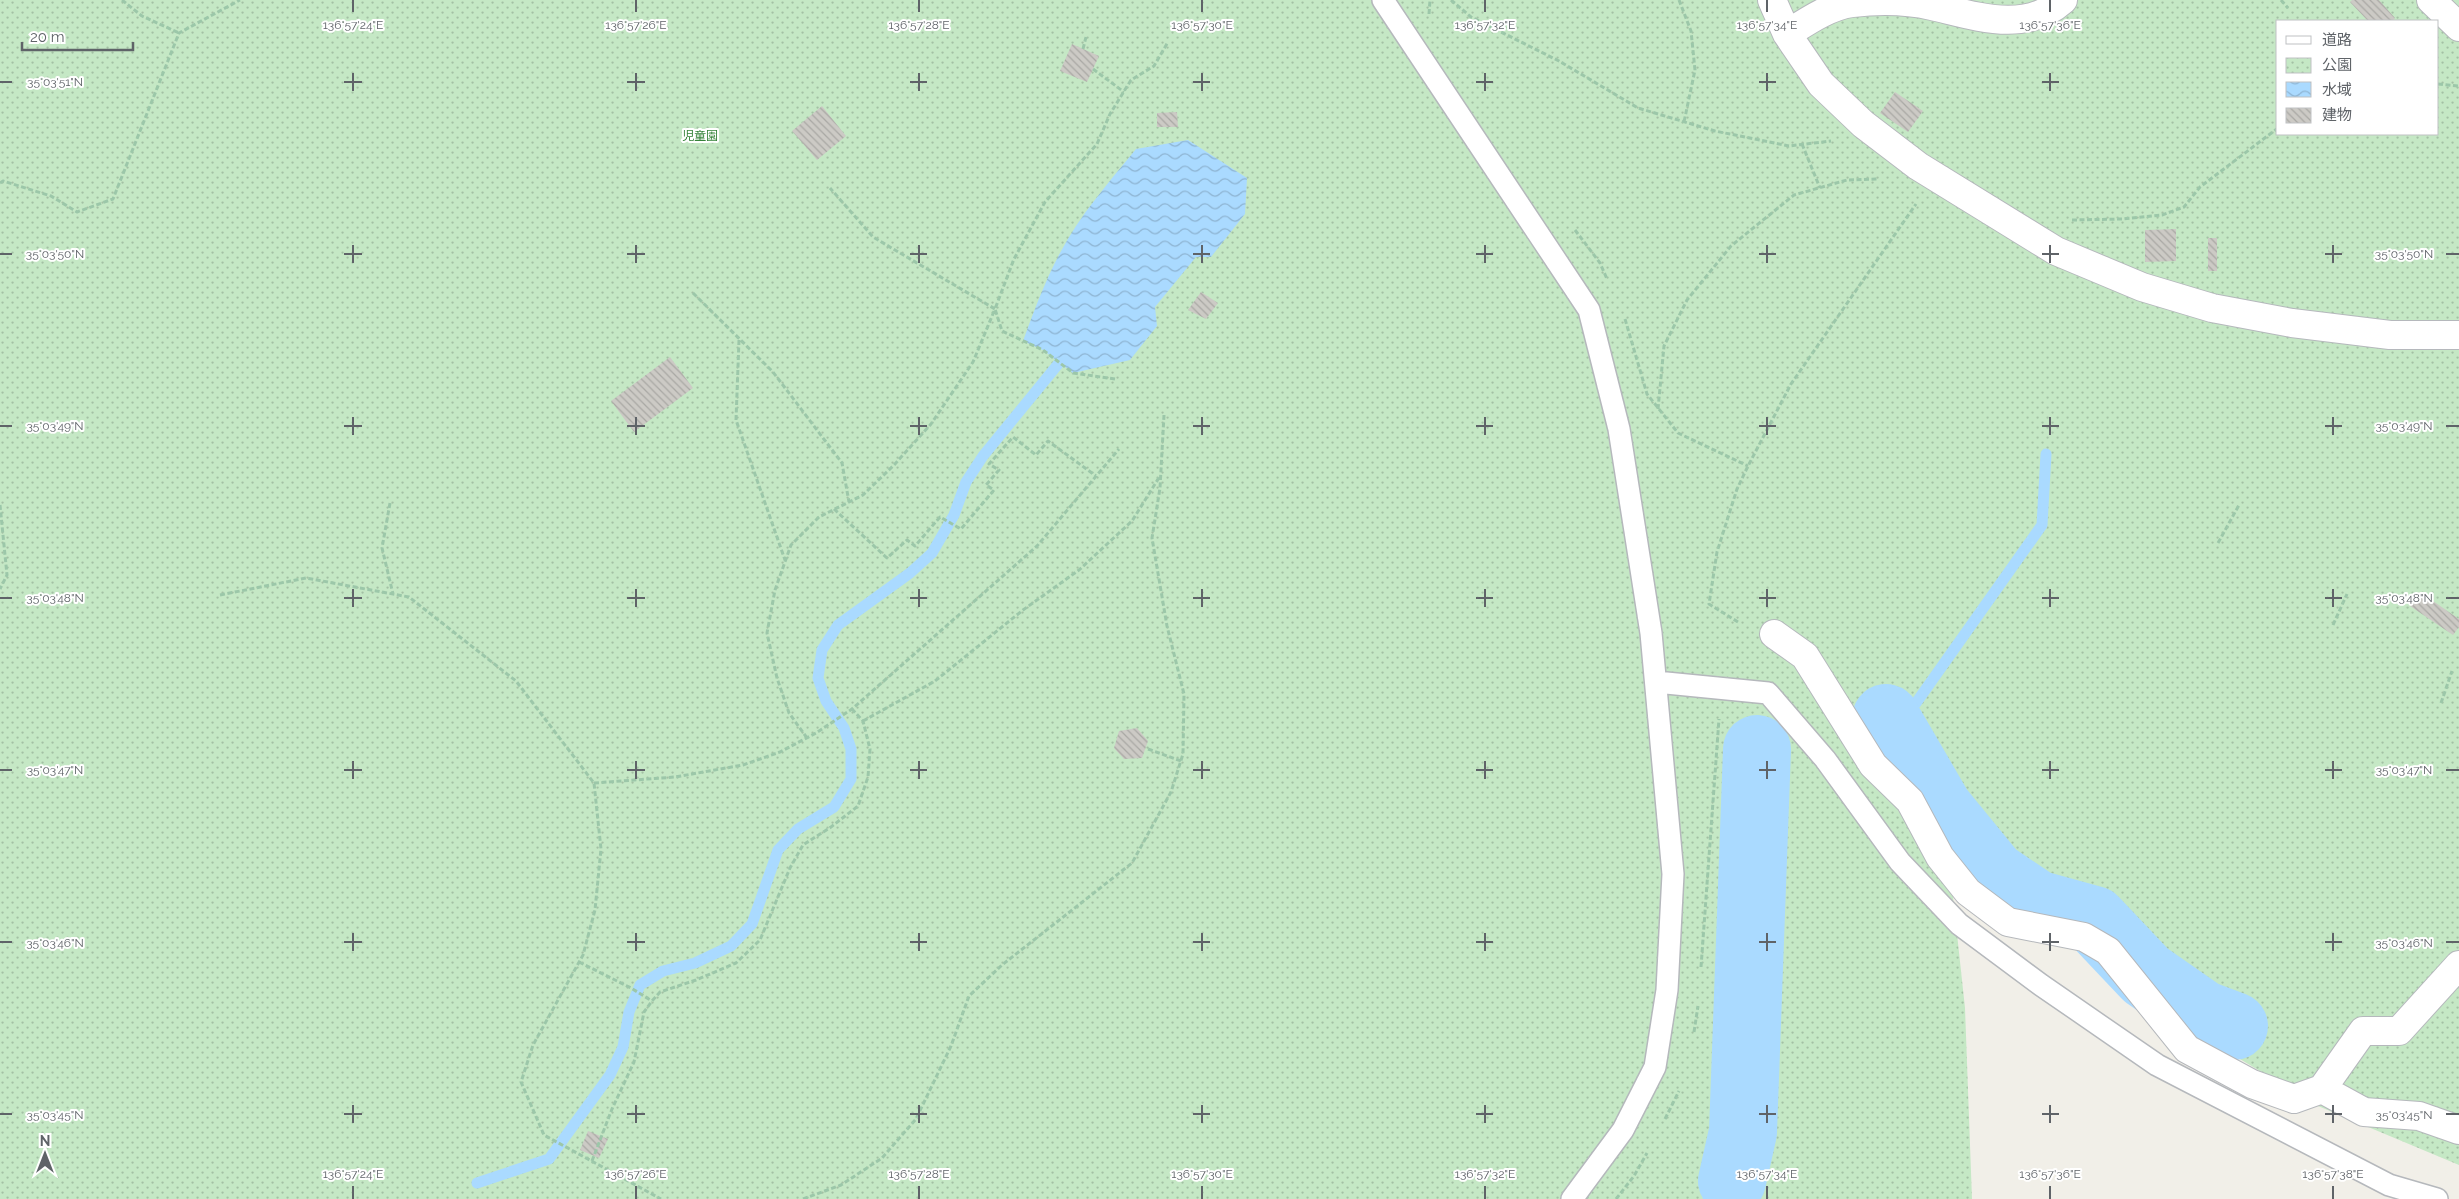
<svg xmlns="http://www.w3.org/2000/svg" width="2459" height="1199" font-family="Raleway,'Noto Sans JP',sans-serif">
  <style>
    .park { fill: url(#park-dots); fill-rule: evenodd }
    .water { fill: url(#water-waves) }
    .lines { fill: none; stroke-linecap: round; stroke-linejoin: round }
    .stream { stroke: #aadaff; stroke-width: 11 }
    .river { stroke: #aadaff; stroke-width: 68 }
    .building { fill: url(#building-back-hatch) }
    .lane-casing { stroke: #b5b8bc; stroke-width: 24 }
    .street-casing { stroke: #b5b8bc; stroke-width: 30 }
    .path { stroke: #9cc7a9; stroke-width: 3; stroke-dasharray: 5 2.5; stroke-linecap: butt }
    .lane { stroke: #fff; stroke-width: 21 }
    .street { stroke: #fff; stroke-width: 28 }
    .ticks { fill: none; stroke: #5f6368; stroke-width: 2 }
    .labels { text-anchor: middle; stroke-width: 4; stroke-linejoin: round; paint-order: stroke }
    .park-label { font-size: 12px; fill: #348238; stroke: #fff }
    .ticks-label { font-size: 12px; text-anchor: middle; fill: #5f6368; stroke: #fff; stroke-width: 4; stroke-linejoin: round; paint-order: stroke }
  </style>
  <defs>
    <pattern id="park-dots" width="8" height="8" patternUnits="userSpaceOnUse" patternTransform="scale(1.25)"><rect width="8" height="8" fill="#c5e8c5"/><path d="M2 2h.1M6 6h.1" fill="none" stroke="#a3c0a4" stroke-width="1.8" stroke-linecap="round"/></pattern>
    <pattern id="water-waves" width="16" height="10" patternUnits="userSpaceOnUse" patternTransform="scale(1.25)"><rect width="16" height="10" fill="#aadaff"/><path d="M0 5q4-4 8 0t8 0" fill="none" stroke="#8eb4d2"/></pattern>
    <pattern id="building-back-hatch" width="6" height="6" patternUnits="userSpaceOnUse" patternTransform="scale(1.25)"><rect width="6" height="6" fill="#cccac5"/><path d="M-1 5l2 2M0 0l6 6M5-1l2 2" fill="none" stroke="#a9a8a4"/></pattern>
  </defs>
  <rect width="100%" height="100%" fill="#f1efe8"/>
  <!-- park -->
  <path class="park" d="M0,0H2459V1165L2318,1106L2220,1047L2103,968L2000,892L1946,832L1965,1008L1972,1199H0ZM2278,21H2438V134H2278Z"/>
  <!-- water -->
  <path class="water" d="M1188,140L1247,178L1245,214L1211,257H1196L1155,307L1157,326L1130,360L1073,373L1043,350L1023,341C1034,311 1045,281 1060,253C1080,215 1109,182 1136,149Z"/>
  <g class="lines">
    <!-- stream -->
    <path class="stream" d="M1886,718L1916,703L2042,525L2046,454
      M477,1183L549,1159L610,1075L623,1047L629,1012L640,985L663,971L695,963L731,946L752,924L778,850L798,829L834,807L851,779V749L844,728L826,701L818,678L822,650L838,625L910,573L932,553L954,515L966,482L983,456L1059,363"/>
    <!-- river -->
    <path class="river" d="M1886,718L1939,809L1993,875L2036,904L2094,920L2146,975L2202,1014L2234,1026
      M1732,1181L1743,1132L1757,749"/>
  </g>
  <!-- building -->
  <path class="building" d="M2352,0H2379L2395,18L2392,21H2368L2350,2Z
    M1072,44L1099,56L1087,82L1060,71Z
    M1895,92L1923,111L1908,132L1880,113Z
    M822,106L846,136L817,160L792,131Z
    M1177,112L1178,127H1157V113Z
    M2176,229V261L2145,262V230Z
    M2208,238H2217V271H2208Z
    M1201,292L1218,303L1206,319L1188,310Z
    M670,357L693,388L634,432L611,401Z
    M2420,592L2459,619V627L2453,635L2410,606Z
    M1137,728L1148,741L1142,758L1124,759L1114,748L1119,731Z
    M588,1131L608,1139L599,1158L580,1150Z"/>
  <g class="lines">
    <defs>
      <path id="lane" d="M1383,0L1589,310L1619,429L1651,633L1673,874L1667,990L1655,1067L1623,1130L1572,1199
        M1656,682L1768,693L1825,759L1900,862L1959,924L2041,985L2157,1065L2389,1185L2437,1199"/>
      <path id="street" d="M1772,0L1787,34L1821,84L1863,124L1918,166L2056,251L2142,287L2212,308L2292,323L2390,335H2459
        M2431,0L2459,27
        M1787,34C1806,22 1829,6 1852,3C1878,0 1906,0 1932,6C1976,16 2025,34 2063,0
        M1774,634L1805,656L1873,765L1910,801L1940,857L1968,892L2008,922L2084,937L2108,951L2187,1049L2252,1084L2294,1099L2322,1089L2364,1112L2419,1116L2459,1130
        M2322,1089L2363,1031H2399L2459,965"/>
    </defs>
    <!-- lane casing -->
    <use href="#lane" class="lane-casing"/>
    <!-- street casing -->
    <use href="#street" class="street-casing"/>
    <!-- path -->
    <path class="path" d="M122,0L142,16L179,33
      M1451,0L1471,17L1559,61L1638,108L1715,131L1789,146L1831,141
      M1679,0L1691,31L1695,70L1684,122
      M2281,0L2288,8
      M1429,14L1430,0
      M1083,49L1086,37
      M1093,69L1124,92
      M2438,84L2459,86
      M1802,144L1820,188
      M0,183L3,181L51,196L77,212L113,199L179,33L240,0
      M2072,220L2123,219L2162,215L2184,207L2200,187L2278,128
      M1575,230L1600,263L1607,279
      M693,293L773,372L842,463L849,502
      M1625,319L1647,394L1678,433L1748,466
      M739,340L736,420L785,560
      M1115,379L1073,373L1043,350L1002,331L995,309L1014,259L1045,202L1097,144L1110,114L1131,80L1154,66L1168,42
      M1658,409L1664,346L1687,300L1731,246L1794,195L1847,180L1879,179
      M390,503L382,548L393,594
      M0,505L7,575L0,589
      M834,509L887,558L907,540L915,546L940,517L961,529L994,490L986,485L999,470L989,464L1013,437L1036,455L1048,441L1096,476
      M2218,543L2239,505
      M220,595L306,578L409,597L516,681L594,783L601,849L595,910L583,955L533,1045L521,1082L544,1135L661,1199
      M1738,622L1709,604L1717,552L1737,489L1748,466L1791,384L1916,204
      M2333,625L2347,594
      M2441,703L2452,671
      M863,721L935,681L1023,610L1079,570L1132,521L1160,476
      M807,738L789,713L777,678L767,633L775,590L791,545L819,517L863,495L894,465L931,424L973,362L995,309L873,237L830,188
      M1148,749L1181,761
      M594,783L675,777L743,765L780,752L816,733L852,709L1037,546L1119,449
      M579,962L631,988L652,1001
      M1701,967L1719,719
      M1694,1032L1698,1006
      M1665,1119L1679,1091
      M592,1161L612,1109L634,1062L644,1012L652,1001L660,992L696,980L736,963L760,940L790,868L803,845L831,827L858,806L868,777L870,749L863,721L852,709
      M803,1199L841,1185L882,1158L916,1119L951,1046L969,996L1002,965L1132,863L1171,792L1183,754L1184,694L1167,626L1152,538L1160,488L1164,415
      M1616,1199L1634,1176L1647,1153"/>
    <!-- lane -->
    <use href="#lane" class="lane"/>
    <!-- street -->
    <use href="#street" class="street"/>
  </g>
  <!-- ticks -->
  <path class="ticks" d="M353,0V12M636,0V12M919,0V12M1202,0V12M1485,0V12M1767,0V12M2050,0V12M353,73V91M636,73V91M919,73V91M1202,73V91M1485,73V91M1767,73V91M2050,73V91M0,82H12M344,82H362M627,82H645M910,82H927M1193,82H1210M1476,82H1493M1759,82H1776M2042,82H2059M353,245V263M636,245V263M919,245V263M1202,245V263M1485,245V263M1767,245V263M2050,245V263M2333,245V263M0,254H12M344,254H362M627,254H645M910,254H927M1193,254H1210M1476,254H1493M1759,254H1776M2042,254H2059M2325,254H2342M2446,254H2459M353,417V435M636,417V435M919,417V435M1202,417V435M1485,417V435M1767,417V435M2050,417V435M2333,417V435M0,426H12M344,426H362M627,426H645M910,426H927M1193,426H1210M1476,426H1493M1759,426H1776M2042,426H2059M2325,426H2342M2446,426H2459M353,589V607M636,589V607M919,589V607M1202,589V607M1485,589V607M1767,589V607M2050,589V607M2333,589V607M0,598H12M344,598H362M627,598H645M910,598H927M1193,598H1210M1476,598H1493M1759,598H1776M2042,598H2059M2325,598H2342M2446,598H2459M353,761V779M636,761V779M919,761V779M1202,761V779M1485,761V779M1767,761V779M2050,761V779M2333,761V779M0,770H12M344,770H362M627,770H645M910,770H927M1193,770H1210M1476,770H1493M1759,770H1776M2042,770H2059M2325,770H2342M2446,770H2459M353,933V951M636,933V951M919,933V951M1202,933V951M1485,933V951M1767,933V951M2050,933V951M2333,933V951M0,942H12M344,942H362M627,942H645M910,942H927M1193,942H1210M1476,942H1493M1759,942H1776M2042,942H2059M2325,942H2342M2446,942H2459M353,1105V1123M636,1105V1123M919,1105V1123M1202,1105V1123M1485,1105V1123M1767,1105V1123M2050,1105V1123M2333,1105V1123M0,1114H12M344,1114H362M627,1114H645M910,1114H927M1193,1114H1210M1476,1114H1493M1759,1114H1776M2042,1114H2059M2325,1114H2342M2446,1114H2459M353,1186V1199M636,1186V1199M919,1186V1199M1202,1186V1199M1485,1186V1199M1767,1186V1199M2050,1186V1199M2333,1186V1199"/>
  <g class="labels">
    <!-- park labels -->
    <g class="park-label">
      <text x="700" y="140">児童園</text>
    </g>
  </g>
  <g class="ticks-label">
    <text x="353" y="29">136°57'24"E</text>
    <text x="636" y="29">136°57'26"E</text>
    <text x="919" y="29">136°57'28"E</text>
    <text x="1202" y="29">136°57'30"E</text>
    <text x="1485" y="29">136°57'32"E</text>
    <text x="1767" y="29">136°57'34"E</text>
    <text x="2050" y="29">136°57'36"E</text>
    <text x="55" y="86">35°03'51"N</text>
    <text x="55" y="258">35°03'50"N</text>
    <text x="2404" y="258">35°03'50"N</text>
    <text x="55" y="430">35°03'49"N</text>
    <text x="2404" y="430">35°03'49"N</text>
    <text x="55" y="602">35°03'48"N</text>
    <text x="2404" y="602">35°03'48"N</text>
    <text x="55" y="774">35°03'47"N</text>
    <text x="2404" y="774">35°03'47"N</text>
    <text x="55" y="947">35°03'46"N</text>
    <text x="2404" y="947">35°03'46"N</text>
    <text x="55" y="1119">35°03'45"N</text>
    <text x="2404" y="1119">35°03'45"N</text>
    <text x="353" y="1178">136°57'24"E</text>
    <text x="636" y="1178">136°57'26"E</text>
    <text x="919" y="1178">136°57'28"E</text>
    <text x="1202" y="1178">136°57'30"E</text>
    <text x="1485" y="1178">136°57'32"E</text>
    <text x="1767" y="1178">136°57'34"E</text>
    <text x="2050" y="1178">136°57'36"E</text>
    <text x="2333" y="1178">136°57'38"E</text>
  </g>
  <!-- legend -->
  <rect x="2276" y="20" width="162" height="115" fill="#ffffff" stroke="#bfc1c3"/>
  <rect x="2286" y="36" width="25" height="8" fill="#ffffff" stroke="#bfc1c3"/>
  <text x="2322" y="45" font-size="15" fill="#5f6368">道路</text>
  <rect x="2286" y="58" width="25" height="15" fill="url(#park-dots)" stroke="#bfc1c3"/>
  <text x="2322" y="70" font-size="15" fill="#5f6368">公園</text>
  <rect x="2286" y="82" width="25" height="15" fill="url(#water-waves)" stroke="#bfc1c3"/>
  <text x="2322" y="95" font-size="15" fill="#5f6368">水域</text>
  <rect x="2286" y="108" width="25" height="15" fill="url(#building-back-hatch)" stroke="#bfc1c3"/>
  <text x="2322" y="120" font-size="15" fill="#5f6368">建物</text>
  <!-- north arrow -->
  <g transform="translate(45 1154)" stroke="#ffffff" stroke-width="4" paint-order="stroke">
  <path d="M0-4L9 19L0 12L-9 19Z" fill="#5f6368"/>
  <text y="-8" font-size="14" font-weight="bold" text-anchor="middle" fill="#5f6368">N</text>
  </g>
  <!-- scale -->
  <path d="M22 42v8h111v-8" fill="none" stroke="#5f6368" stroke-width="2.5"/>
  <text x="30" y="42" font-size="15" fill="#5f6368" stroke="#ffffff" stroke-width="4" paint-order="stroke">20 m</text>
</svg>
